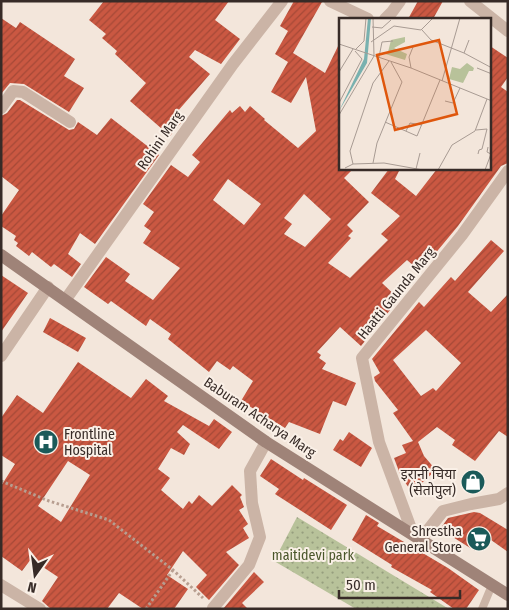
<svg xmlns="http://www.w3.org/2000/svg" width="509" height="610" font-family="'Fira Sans Condensed','Noto Sans Devanagari',sans-serif">
  <style>
    .park { fill: url(#park-dots) }
    .building { fill: url(#building-hatch); fill-rule: evenodd }
    .lines { fill: none; stroke-linecap: round; stroke-linejoin: round }
    .path { stroke: #b79e90; stroke-width: 3; stroke-dasharray: 2.5 2.5; stroke-linecap: butt }
    .lane { stroke: #cbb4a6; stroke-width: 8 }
    .street { stroke: #cbb4a6; stroke-width: 12 }
    .secondary { stroke: #9f8378; stroke-width: 12 }
    .labels { text-anchor: middle; stroke-width: 4; stroke-linejoin: round; paint-order: stroke }
    .street-label { font-size: 14px; fill: #372b27; stroke: #faf0e7 }
    .poi-label { font-size: 14px; fill: #372b27; stroke: #faf0e7; text-anchor: end }
    .park-label { font-size: 14px; fill: #4a562a; stroke: #faf0e7 }
    .inset-road { fill: none; stroke: #a89b93; stroke-width: 1 }
    .view { fill: #df570d; fill-opacity: 0.15; stroke: #df570d; stroke-width: 2.5 }
    .inset-edge { fill: none; stroke: #372b27; stroke-width: 2.5 }
  </style>
  <defs>
    <pattern id="park-dots" width="8" height="8" patternUnits="userSpaceOnUse" patternTransform="scale(1.25)"><rect width="8" height="8" fill="#b8c29a"/><path d="M2 2h.1M6 6h.1" fill="none" stroke="#969e7e" stroke-width="1.8" stroke-linecap="round"/></pattern>
    <pattern id="building-hatch" width="6" height="6" patternUnits="userSpaceOnUse" patternTransform="scale(1.25)"><rect width="6" height="6" fill="#ca5842"/><path d="M-1 1l2-2M0 6l6-6M5 7l2-2" fill="none" stroke="#a54937"/></pattern>
  </defs>
  <rect width="100%" height="100%" fill="#f3e6db"/>
  <!-- park -->
  <path class="park" d="M297,517L449,609H356L274,561Z"/>
  <!-- building -->
  <path class="building" d="M104,1H229L215,20L240,39L221,64L195,50L189,57L210,74L177,112L184,119L170,136L130,101L146,83L115,54L117,51L102,38L106,34L89,20Z
    M294,1L322,2L293,53L325,73L340,42V169H353L344,178L369,202L347,225L353,231L348,236L351,238L328,263L350,278L388,240L381,234L400,216L371,193L389,169H400L395,179L416,196L437,169H490V46L508,58V77L501,87L508,92V163L501,166L458,226L424,267L419,262L415,267L407,260L382,283L399,299L361,346L340,327L317,352L321,355L319,358L326,363L322,369L356,383L346,406L333,401L320,434L289,422L285,428L241,401L253,381L233,366L230,370L217,361L209,372L168,339L171,334L150,319L146,326L111,301L108,304L84,287L106,257L130,274L125,281L153,300L180,268L143,243L151,231L144,226L154,212L143,204L171,165L188,177L200,162L192,155L230,110L232,113L240,106L245,112L250,106L265,119L264,120L298,148L316,131L306,77L291,103L271,92L288,62L275,54L288,31L280,26ZM228,179L261,204L244,225L213,200ZM304,194L331,219L305,247L284,234L292,224L284,218Z
    M418,1H443L433,19H408Z
    M1,18L16,28L20,22L75,59L64,76L84,88L69,112L24,84L10,83L1,94Z
    M17,100H20L69,130L74,129L78,122L97,135L111,118L159,155L95,244L80,233L68,254L81,264L72,277L54,264L51,267L32,252L29,256L16,246L18,243L14,240L16,236L1,226V216L19,190L1,176V116L7,113Z
    M491,240L504,251L468,292L491,312L508,294V437L499,431L475,461L452,445L455,440L437,427L418,442L424,456L436,470L412,492L404,481L403,482L394,458L406,453L402,445L413,441L393,413L398,410L375,381L374,377L380,373L372,359L419,302L424,307L451,277L455,281ZM426,330L461,363L436,391L433,388L421,396L393,360Z
    M1,275L28,293L1,332Z
    M50,318L86,338L78,352L43,332Z
    M78,362L131,398L146,379L168,396L164,401L209,426L214,419L232,432L219,449L183,425L177,432L190,444L184,455L171,448L158,469L170,478L161,490L183,509L189,501L192,504L199,495L212,506L232,485L242,495L240,497L244,507L239,510L248,524L243,528L249,538L226,552L239,565L209,600L196,587L207,575L183,551L167,575L188,589L174,609H143L119,593L107,609H51L42,601L58,577L31,559L22,571L1,556V486L15,464L1,455V418L17,395L43,413ZM68,461L90,475L61,522L38,506Z
    M349,432L372,448L361,467L333,450L340,439L343,441Z
    M271,459L303,480L304,478L347,505L331,530L275,494L279,489L260,476Z
    M474,512L480,513L508,530V552L484,535L475,551L440,529L448,518Z
    M366,515L379,523L377,526L448,568L479,590L466,609H454L430,592L432,590L391,567L392,565L352,540Z
    M254,572L264,582L242,603L248,609H223Z"/>
  <g class="lines">
    <!-- path -->
    <path class="path" d="M1,481L49,501L109,520L173,570L203,598
      M146,609L173,570"/>
    <!-- lane -->
    <path class="lane" d="M482,609L492,585"/>
    <!-- street -->
    <path class="street" d="M330,1L368,19
      M470,1L508,31
      M385,19L392,12L400,1
      M1,108L13,91L23,92L70,122
      M66,299L233,64L282,1
      M1,356L48,287
      M413,534L379,442L362,358L462,235L508,171
      M421,539L443,511L471,504L499,499L508,493
      M1,585L40,609
      M213,608L249,565L260,537L252,503L250,471L266,442"/>
    <!-- secondary -->
    <path class="secondary" d="M1,255L266,442L508,595"/>
  </g>
  <!-- icons -->
  <defs>
    <symbol id="hospital-disc" viewBox="-11 -11 22 22"><circle r="9.5" fill="#1b5a59" stroke="#faf0e7"/><path d="M-5-5h3v3.5h4V-5h3V5h-3V1.5h-4V5h-3Z" fill="#fff"/></symbol>
    <symbol id="shop-disc" viewBox="-11 -11 22 22"><circle r="9.5" fill="#1b5a59" stroke="#faf0e7"/><path d="M-5-2.5h2.3a2.7 3.5 0 0 1 5.4 0H5L5.5 6h-11ZM-1.5-2.5h3a1.5 2.3 0 0 0-3 0Z" fill="#fff"/></symbol>
    <symbol id="supermarket-disc" viewBox="-11 -11 22 22"><circle r="9.5" fill="#1b5a59" stroke="#faf0e7"/><path d="M-6-5.5h2.5l.6 2H6L4.5 2H-2.5L-4.4-4H-6ZM-1.5 3.2a1.3 1.3 0 1 0 .1 0ZM3 3.2a1.3 1.3 0 1 0 .1 0Z" fill="#fff"/></symbol>
  </defs>
  <g fill-rule="evenodd">
    <use href="#hospital-disc" x="32" y="428" width="28" height="28"/>
    <use href="#shop-disc" x="459" y="468" width="28" height="28"/>
    <use href="#supermarket-disc" x="465" y="525" width="28" height="28"/>
  </g>
  <g class="labels">
    <!-- street labels -->
    <g class="street-label">
      <text transform="translate(160 140) rotate(-55)" y="5">Rohini Marg</text>
      <text transform="translate(396 293) rotate(-51)" y="5">Haatti Gaunda Marg</text>
      <text transform="translate(260 417) rotate(34)" y="5">Baburam Acharya Marg</text>
    </g>
    <!-- poi labels -->
    <g class="poi-label">
      <text x="64" y="439" text-anchor="start">Frontline<tspan x="64" dy="16">Hospital</tspan></text>
      <text x="456" y="479">इरानी चिया<tspan x="456" dy="16">(सेतोपुल)</tspan></text>
      <text x="462" y="536">Shrestha<tspan x="462" dy="16">General Store</tspan></text>
    </g>
    <!-- park labels -->
    <g class="park-label">
      <text x="313" y="560">maitidevi park</text>
    </g>
  </g>
  <!-- overview -->
  <g transform="translate(339 18)">
    <rect width="152" height="152" fill="#f3e6db"/>
    <path d="M66,19V24L55,30L68,36L66,42L43,35L49,34L52,22ZM128,45L135,50L134,53H130L124,65L110,61L113,49L121,51Z" fill="#b8c29a"/>
    <path d="M29,0H32L28,45L0,93L25,41Z" fill="#79b1af"/>
    <path class="inset-road" d="M33,9L43,10L52,2M83,12L92,22L125,35L130,22M32,24L55,8L82,12L94,0M0,26L72,50L153,83M17,31L25,23L27,0M125,35L153,50M40,39L43,24L54,23M72,50L70,39L74,29M138,50L153,56M0,54L14,31M103,63L121,0M106,83L114,85L121,70M0,85L23,41L16,33M0,97L35,38L34,0M46,104L78,118L101,62M137,112L148,111L143,131L140,132L139,136M67,113L71,105L83,107M34,145L38,125L63,64L52,44M14,146L11,133L34,65L50,43M6,150L14,146L45,145L84,152M77,151L81,135M99,152L113,127L136,113L148,81M146,152L152,136L148,134L149,129"/>
    <path class="view" d="M100,22L118,96L56,112L38,37Z"/>
    <rect width="152" height="152" class="inset-edge"/>
  </g>
  <!-- border -->
  <rect width="509" height="610" fill="none" stroke="#372b27" stroke-width="5"/>
  <!-- north arrow -->
  <g transform="translate(35 575) rotate(194)" stroke="#faf0e7" stroke-width="4" paint-order="stroke">
  <path d="M0-4L9 19L0 12L-9 19Z" fill="#372b27"/>
  <text y="-8" font-size="14" font-weight="bold" text-anchor="middle" fill="#372b27">N</text>
  </g>
  <!-- scale -->
  <path d="M339 590v8h121v-8" fill="none" stroke="#372b27" stroke-width="2.5"/>
  <text x="346" y="590" font-size="15" fill="#372b27" stroke="#faf0e7" stroke-width="4" paint-order="stroke">50 m</text>
</svg>
